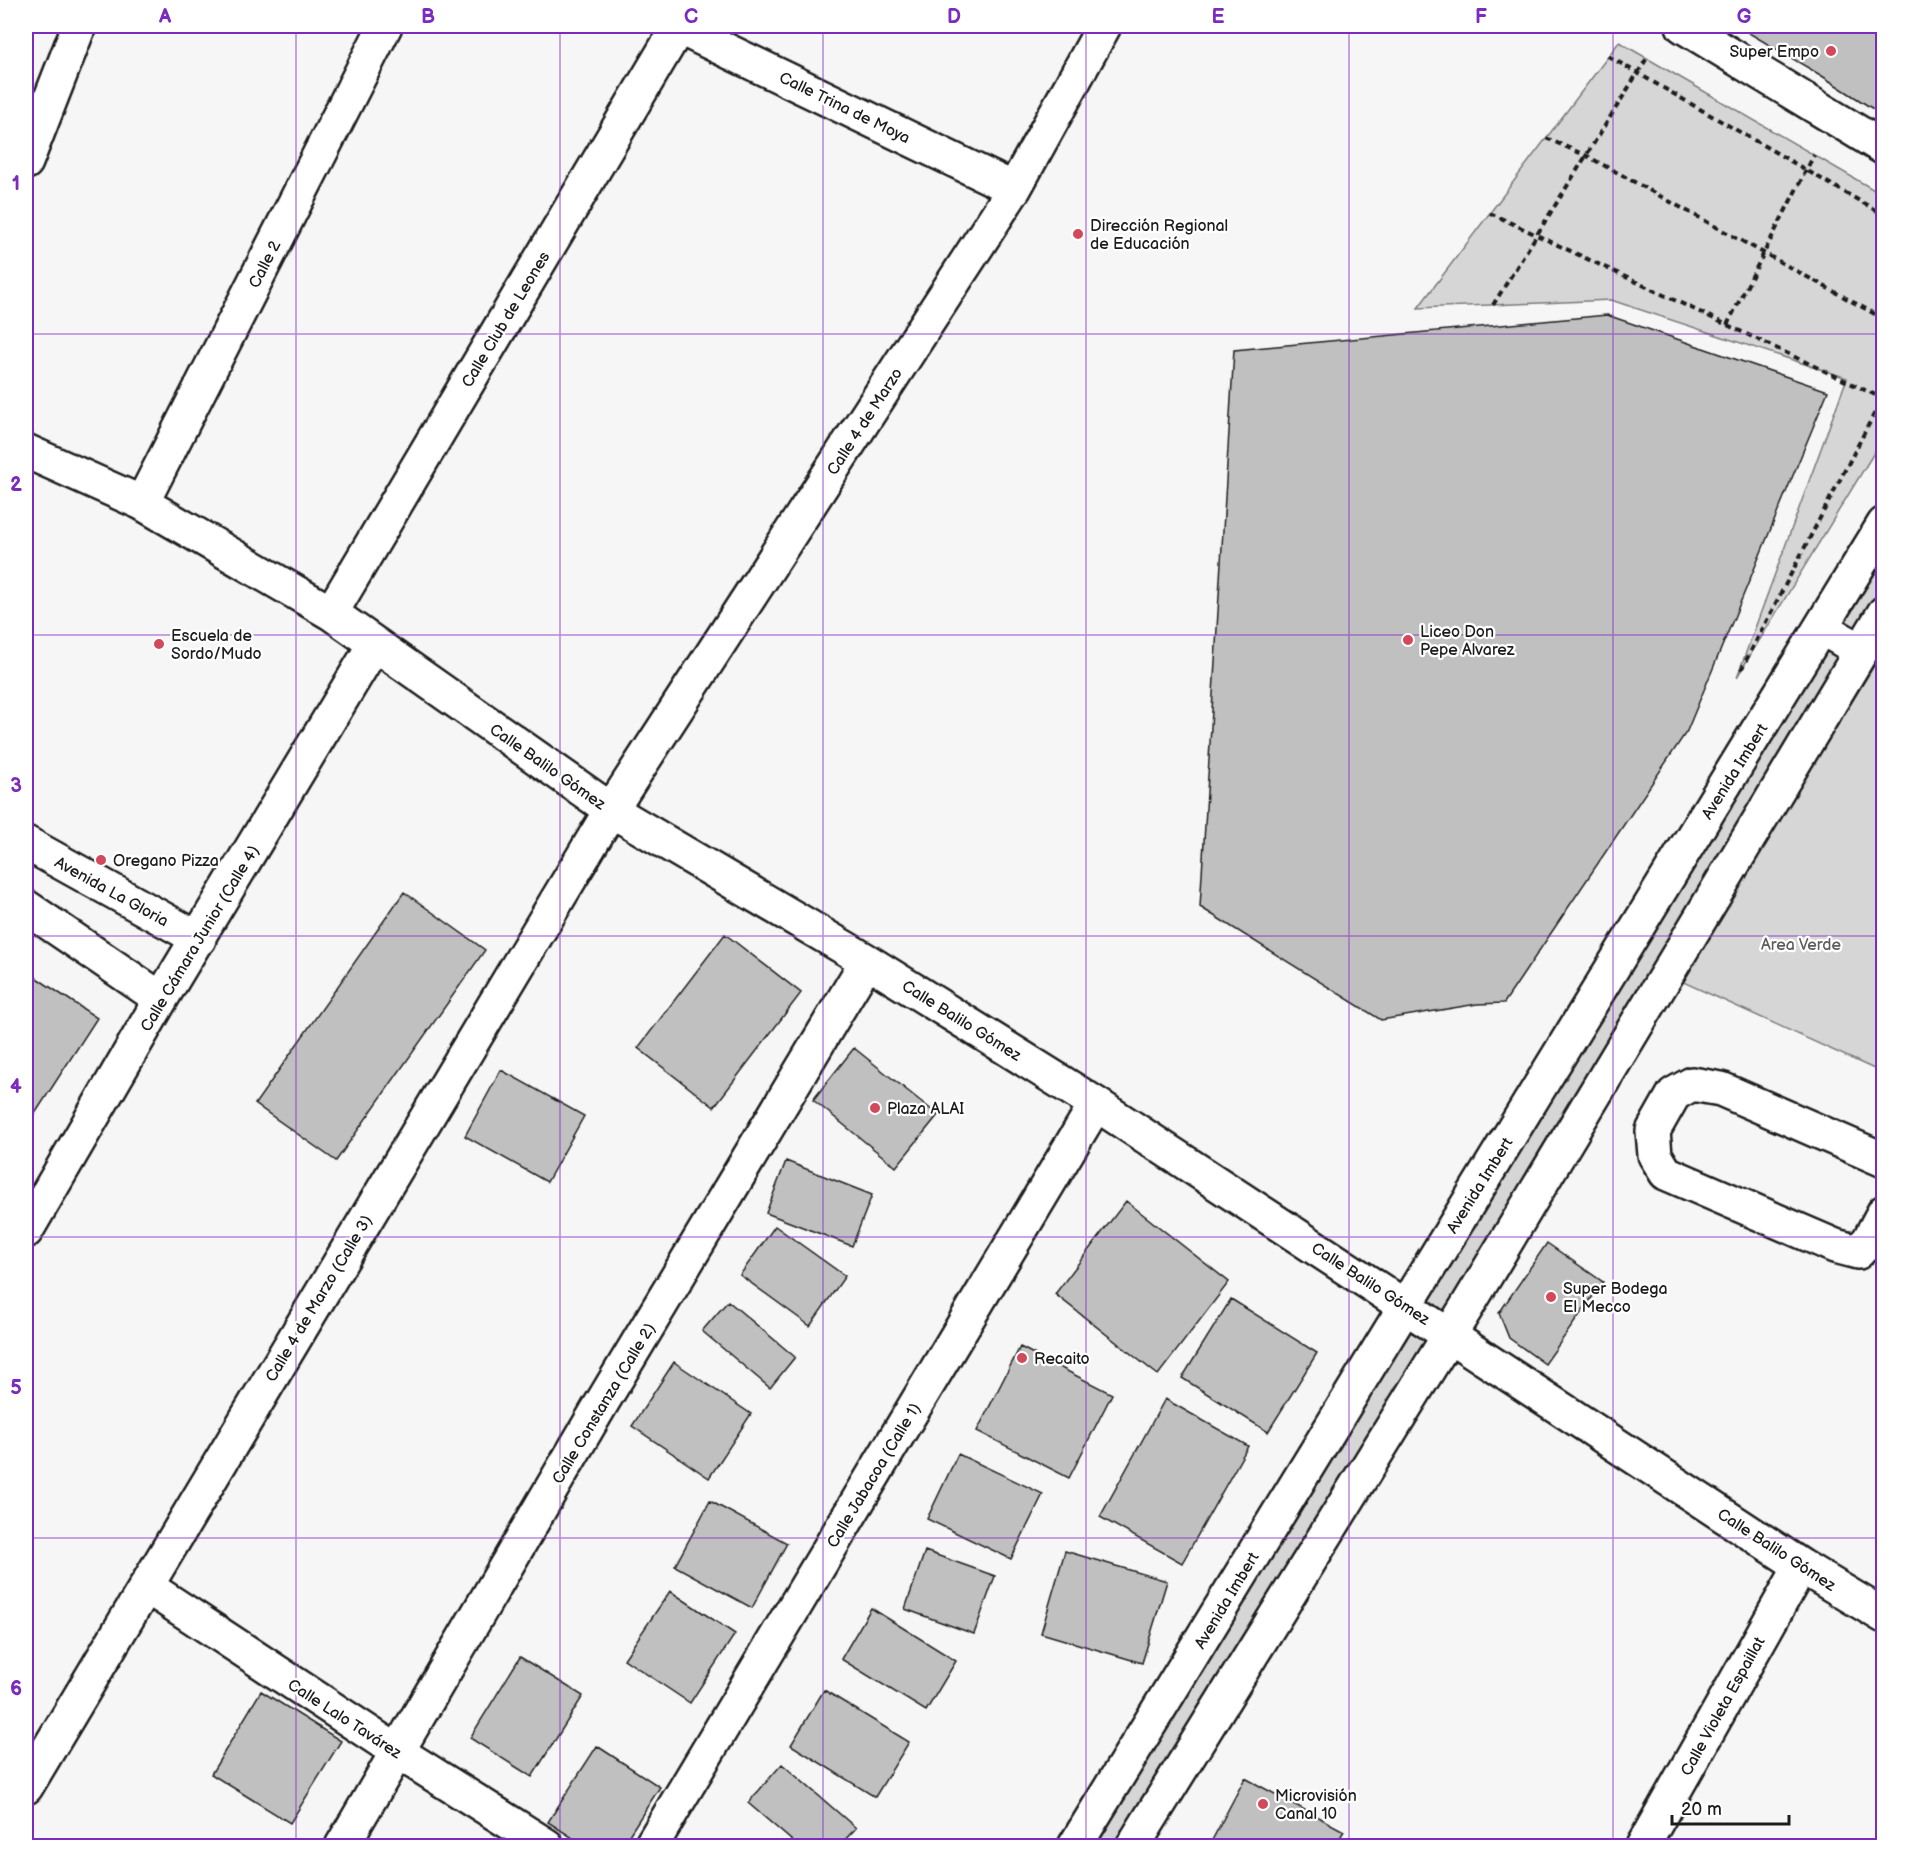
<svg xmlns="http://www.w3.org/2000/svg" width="1909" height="1872" font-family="'Balsamiq Sans',sans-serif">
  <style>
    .green { fill: #d6d6d6; stroke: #797979; stroke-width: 1.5 }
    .building { fill: #c0c0c0; stroke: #1c1c1c; stroke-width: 1.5 }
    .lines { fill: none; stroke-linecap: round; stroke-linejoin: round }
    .minor-casing { stroke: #1c1c1c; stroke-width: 38 }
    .major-casing { stroke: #1c1c1c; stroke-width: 38 }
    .path { stroke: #1c1c1c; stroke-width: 4; stroke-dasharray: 6 4.5; stroke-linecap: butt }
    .minor { stroke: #fff; stroke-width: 33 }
    .major { stroke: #fff; stroke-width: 33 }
    .grid { fill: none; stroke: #7b2cbf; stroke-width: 1.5; stroke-opacity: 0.55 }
    .poi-dot { fill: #d1495b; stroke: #fff; stroke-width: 2 }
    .labels { text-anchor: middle; stroke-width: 4.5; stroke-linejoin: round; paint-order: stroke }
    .poi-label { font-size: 16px; fill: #1c1c1c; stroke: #fff; text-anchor: start }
    .street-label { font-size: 16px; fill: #1c1c1c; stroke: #fff }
    .park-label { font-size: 16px; fill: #5d5d5d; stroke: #fff }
    .neatline { fill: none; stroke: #7b2cbf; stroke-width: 2 }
    .grid-label { font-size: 20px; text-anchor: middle; font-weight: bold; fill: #7b2cbf }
  </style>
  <rect width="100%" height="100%" fill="#f6f6f6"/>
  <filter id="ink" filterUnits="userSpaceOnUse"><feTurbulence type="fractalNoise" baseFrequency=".0167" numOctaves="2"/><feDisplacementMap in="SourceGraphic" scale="12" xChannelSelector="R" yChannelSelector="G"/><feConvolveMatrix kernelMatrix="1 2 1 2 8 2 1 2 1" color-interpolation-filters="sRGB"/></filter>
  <g filter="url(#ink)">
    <!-- green -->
    <path class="green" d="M1619,42L1883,195V438L1737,677L1847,378L1611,300L1418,308Z
      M1883,548V590L1857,633L1839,623Z
      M1820,641L1848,656L1448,1314L1425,1296Z
      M1883,651V1073L1681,981Z
      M1401,1327L1428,1342L1119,1846H1084Z"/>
    <!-- building -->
    <path class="building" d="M1737,26H1884V116L1822,76Z
      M1607,315L1828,391L1687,731L1504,1003L1477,1004L1381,1020L1200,907L1234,350Z
      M404,892L485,950L336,1161L255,1104Z
      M725,934L801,993L714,1107L638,1048Z
      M26,971L97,1018L27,1126L26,1124Z
      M854,1048L938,1115L896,1167L813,1100Z
      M501,1070L584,1116L547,1182L465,1136Z
      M786,1161L872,1195L852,1246L766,1213Z
      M1126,1201L1229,1282L1158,1375L1055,1294Z
      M775,1226L845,1276L810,1326L740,1275Z
      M1547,1243L1603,1282L1545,1364L1509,1338L1499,1313Z
      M1231,1299L1317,1353L1268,1432L1182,1378Z
      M728,1301L795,1357L770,1388L702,1331Z
      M1020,1347L1112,1394L1069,1478L977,1431Z
      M674,1362L751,1414L709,1478L632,1426Z
      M1165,1399L1248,1446L1182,1563L1100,1517Z
      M958,1454L1043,1494L1011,1559L927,1519Z
      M710,1501L787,1543L752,1608L675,1566Z
      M925,1551L995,1576L974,1634L905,1609Z
      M1065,1551L1167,1581L1142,1663L1041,1633Z
      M670,1591L735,1634L690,1703L624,1659Z
      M871,1608L956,1661L926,1711L841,1659Z
      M520,1657L583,1696L532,1777L470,1738Z
      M824,1690L909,1742L875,1797L791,1745Z
      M261,1691L341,1741L290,1823L211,1774Z
      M597,1746L660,1787L622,1846H585L548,1822Z
      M782,1764L856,1828L839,1846H798L748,1803Z
      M1245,1778L1344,1831L1335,1846H1209Z
      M475,1841L484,1846H471Z"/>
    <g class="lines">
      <defs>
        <path id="minor" d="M676,26L1014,189
          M1683,26L1884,148
          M26,162L79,26
          M26,451L142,503L331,613L611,810L867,961L1096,1104L1801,1566L1884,1616
          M142,503L385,26
          M331,613L679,26
          M1822,628L1861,651
          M26,843L199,939
          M26,907L161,999
          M1884,1160L1721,1089L1692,1084L1674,1094L1653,1131L1655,1155L1666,1173L1835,1246L1858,1252L1869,1240L1884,1212
          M26,1231L161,999L374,645
          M146,1586L398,1752L547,1846
          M26,1787L611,810L1014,189L1104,26
          M342,1846L600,1406L867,961
          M651,1846L1096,1104
          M1643,1846L1801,1566"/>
        <path id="major" d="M1075,1846L1884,524
          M1133,1846L1468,1305L1884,613"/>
      </defs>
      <!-- minor casing -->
      <use href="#minor" class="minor-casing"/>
      <!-- major casing -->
      <use href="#major" class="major-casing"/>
      <!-- path -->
      <path class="path" d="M1608,56L1884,215
        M1546,138L1587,156L1884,319
        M1490,213L1884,399
        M1493,305L1647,58
        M1727,325L1814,155
        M1741,670L1884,395"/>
      <!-- minor -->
      <use href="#minor" class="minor"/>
      <!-- major -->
      <use href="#major" class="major"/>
    </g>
  </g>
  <!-- grid -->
  <path class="grid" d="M296,26V1846M560,26V1846M823,26V1846M1086,26V1846M1349,26V1846M1613,26V1846M26,334H1884M26,635H1884M26,936H1884M26,1237H1884M26,1538H1884"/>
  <!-- markers -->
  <g class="poi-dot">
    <circle cx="1831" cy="51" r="6"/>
    <circle cx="1078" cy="234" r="6"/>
    <circle cx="1408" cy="640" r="6"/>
    <circle cx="159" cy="644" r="6"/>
    <circle cx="101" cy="860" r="6"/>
    <circle cx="875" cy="1108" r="6"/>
    <circle cx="1551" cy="1297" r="6"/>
    <circle cx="1022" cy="1358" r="6"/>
    <circle cx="1263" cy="1804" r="6"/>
  </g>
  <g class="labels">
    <!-- poi labels -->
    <g class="poi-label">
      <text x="1819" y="57" text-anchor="end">Super Empo</text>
      <text x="1090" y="231">Dirección Regional<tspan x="1090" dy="18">de Educación</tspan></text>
      <text x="1420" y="637">Liceo Don<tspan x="1420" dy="18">Pepe Alvarez</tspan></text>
      <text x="171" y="641">Escuela de<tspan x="171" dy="18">Sordo/Mudo</tspan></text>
      <text x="113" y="866">Oregano Pizza</text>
      <text x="887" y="1114">Plaza ALAI</text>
      <text x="1563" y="1294">Super Bodega<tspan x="1563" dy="18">El Mecco</tspan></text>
      <text x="1034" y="1364">Recaito</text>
      <text x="1275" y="1801">Microvisión<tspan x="1275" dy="18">Canal 10</tspan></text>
    </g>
    <!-- street labels -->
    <g class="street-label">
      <text transform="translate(845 107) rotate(26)" y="6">Calle Trina de Moya</text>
      <text transform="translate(264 264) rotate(-63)" y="6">Calle 2</text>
      <text transform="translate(505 319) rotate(-59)" y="6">Calle Club de Leones</text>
      <text transform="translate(864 421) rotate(-57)" y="6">Calle 4 de Marzo</text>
      <text transform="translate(548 766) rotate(35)" y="6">Calle Balilo Gómez</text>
      <text transform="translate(1734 771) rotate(-58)" y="6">Avenida Imbert</text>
      <text transform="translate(112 891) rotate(29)" y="6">Avenida La Gloria</text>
      <text transform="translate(199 938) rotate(-59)" y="6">Calle Cámara Junior (Calle 4)</text>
      <text transform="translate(962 1020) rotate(32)" y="6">Calle Balilo Gómez</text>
      <text transform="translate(1479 1185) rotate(-58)" y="6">Avenida Imbert</text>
      <text transform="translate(1371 1283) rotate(33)" y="6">Calle Balilo Gómez</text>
      <text transform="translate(318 1298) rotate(-59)" y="6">Calle 4 de Marzo (Calle 3)</text>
      <text transform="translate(603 1403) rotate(-59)" y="6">Calle Constanza (Calle 2)</text>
      <text transform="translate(873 1475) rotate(-59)" y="6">Calle Jabacoa (Calle 1)</text>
      <text transform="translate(1777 1549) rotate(33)" y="6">Calle Balilo Gómez</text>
      <text transform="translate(1226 1600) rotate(-59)" y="6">Avenida Imbert</text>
      <text transform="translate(1722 1706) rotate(-61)" y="6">Calle Violeta Espaillat</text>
      <text transform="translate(345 1718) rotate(33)" y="6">Calle Lalo Tavárez</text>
    </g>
    <!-- park labels -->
    <g class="park-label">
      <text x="1801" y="950">Area Verde</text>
    </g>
  </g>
  <!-- margin -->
  <rect width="1909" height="1872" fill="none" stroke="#fff" stroke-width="66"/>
  <!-- scale -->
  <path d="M1672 1815v9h117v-9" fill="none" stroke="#1c1c1c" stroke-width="3"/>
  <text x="1681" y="1815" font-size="18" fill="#1c1c1c" stroke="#ffffff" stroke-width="4.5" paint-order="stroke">20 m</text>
  <rect x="33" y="33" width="1843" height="1806" class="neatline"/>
  <g class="grid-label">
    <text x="165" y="23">A</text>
    <text x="428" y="23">B</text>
    <text x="691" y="23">C</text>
    <text x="954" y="23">D</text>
    <text x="1218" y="23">E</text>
    <text x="1481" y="23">F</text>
    <text x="1744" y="23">G</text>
    <text x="16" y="190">1</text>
    <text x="16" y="491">2</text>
    <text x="16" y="792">3</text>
    <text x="16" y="1093">4</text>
    <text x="16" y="1394">5</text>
    <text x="16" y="1695">6</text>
  </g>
</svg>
